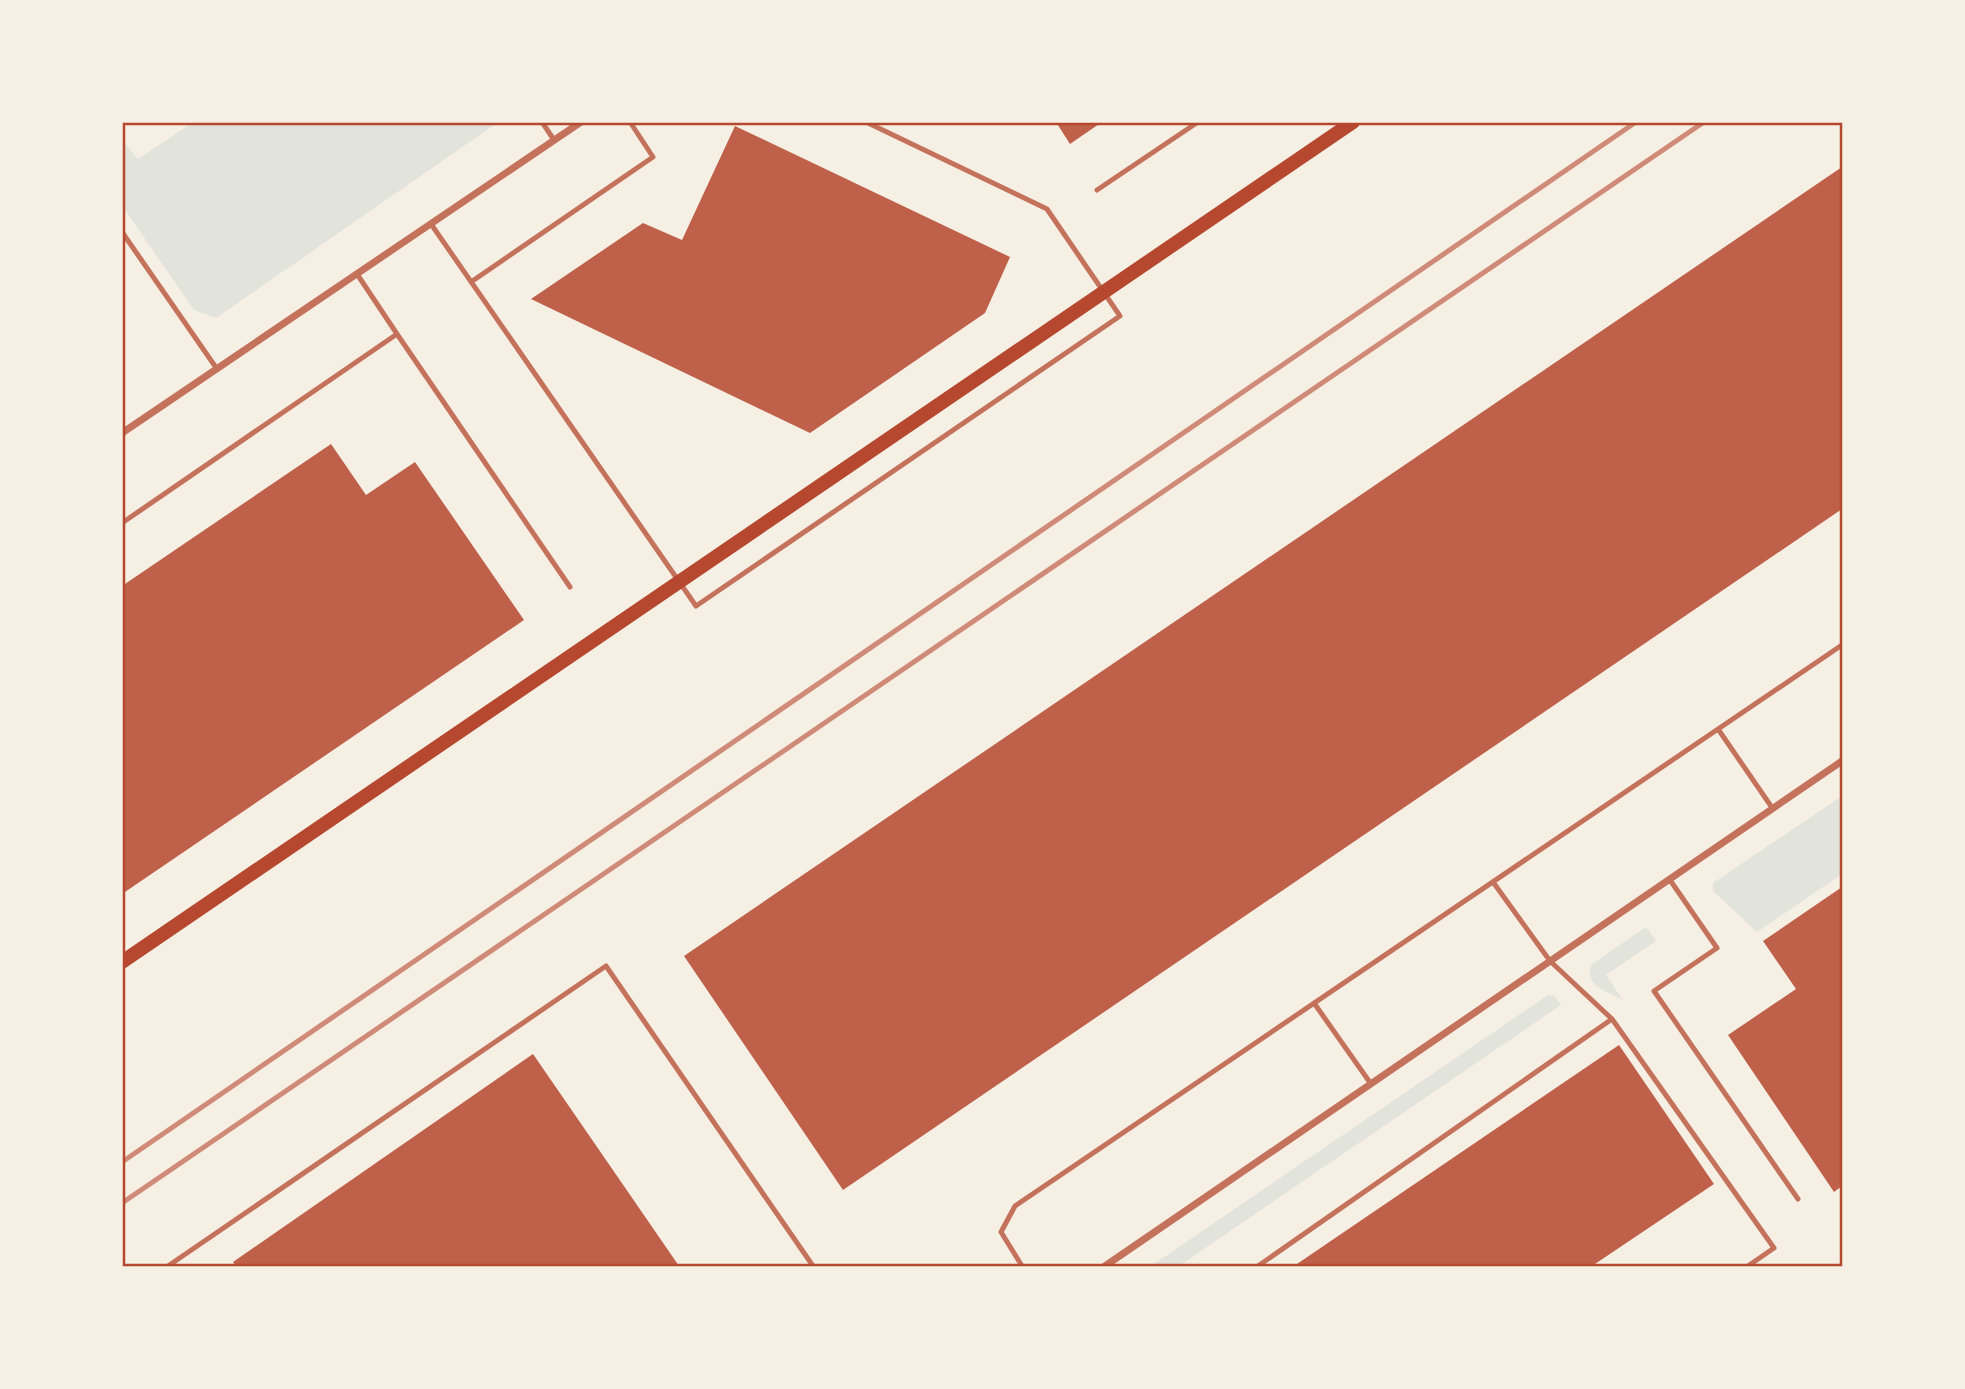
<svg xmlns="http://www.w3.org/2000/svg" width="1965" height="1389" font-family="'Fira Sans Condensed',sans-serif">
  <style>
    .green { fill: #e2e4dc }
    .building { fill: #bf614a }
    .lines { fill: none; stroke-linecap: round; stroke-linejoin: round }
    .service { stroke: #c5725c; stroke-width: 5 }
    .minor { stroke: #c5725c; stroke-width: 7 }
    .secondary { stroke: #b5482f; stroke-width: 14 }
    .rail { stroke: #cf8b77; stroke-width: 5 }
    .neatline { fill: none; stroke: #b5482f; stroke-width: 2.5 }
  </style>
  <rect width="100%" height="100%" fill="#f6efe4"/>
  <!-- green -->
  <path class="green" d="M192,123L193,122L497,123L216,318L194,310L123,207V141L138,159Z
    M1842,796V874L1757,932L1713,891V883Z
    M1646,927L1656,941L1606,975L1623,1000C1608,992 1582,985 1592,964Z
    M1548,995L1554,996L1561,1005L1179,1266H1151Z"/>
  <!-- building -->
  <path class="building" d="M1056,122H1102L1070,144Z
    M735,126L1010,257L985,313L810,433L531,299L643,223L682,240Z
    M1842,167V509L843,1190L684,956Z
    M331,444L366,495L415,462L524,620L122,894V586Z
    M1842,887V1186L1834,1192L1728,1035L1796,989L1763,941Z
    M1619,1045L1714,1184L1592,1266H1294Z
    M533,1054L679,1266H236L233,1262Z"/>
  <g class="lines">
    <!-- service -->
    <path class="service" d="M542,122L554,140
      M1097,190L1198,122
      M431,224L696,606L1120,316L1047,209L866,122
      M122,232L217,369
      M357,274L397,334
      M471,282L653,157L630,122
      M122,523L397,334L570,587
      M1718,729L1773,809
      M1670,880L1717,948L1654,991L1798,1199
      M1493,882L1550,961L1612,1019L1774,1248L1748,1266
      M1314,1003L1371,1084
      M168,1266L606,966L813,1266
      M1022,1266L1001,1232L1015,1206L1842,645
      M1258,1266L1612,1019"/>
    <!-- minor -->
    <path class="minor" d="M122,433L581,122
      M1105,1266L1842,761"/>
    <!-- secondary -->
    <path class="secondary" d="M122,962L1353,122"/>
    <!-- rail -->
    <path class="rail" d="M122,1162L1636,122
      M122,1203L1704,122"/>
  </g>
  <!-- border -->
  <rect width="1965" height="1389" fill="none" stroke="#f6efe4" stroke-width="248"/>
  <rect x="124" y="124" width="1717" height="1141" class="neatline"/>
</svg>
